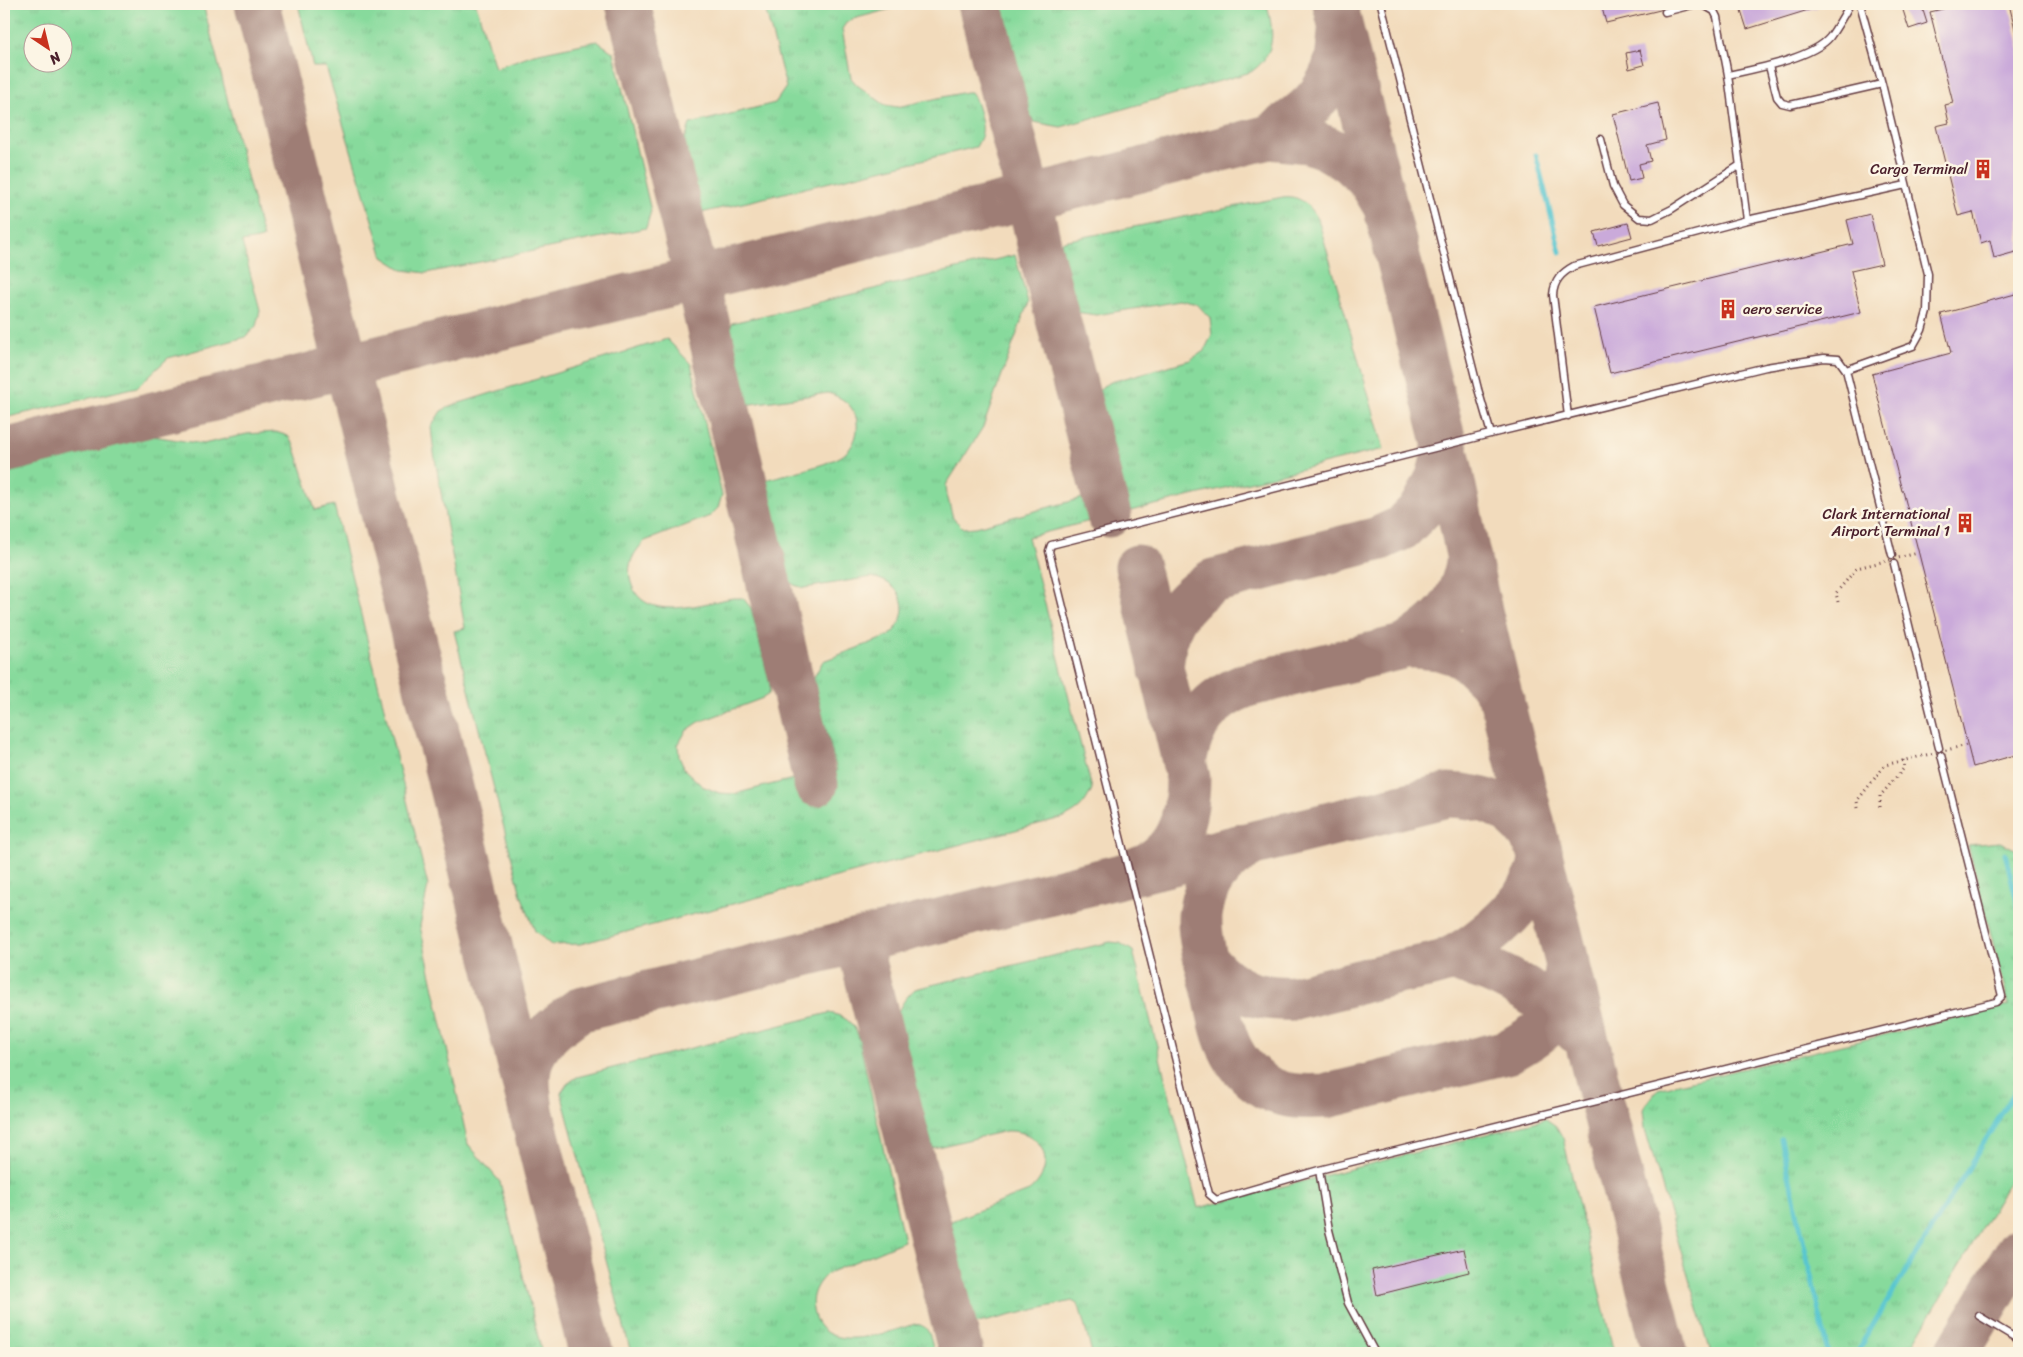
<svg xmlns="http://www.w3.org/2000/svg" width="2023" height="1357" font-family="Sriracha,sans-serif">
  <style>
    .grass { fill: url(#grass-tufts); stroke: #687c64; fill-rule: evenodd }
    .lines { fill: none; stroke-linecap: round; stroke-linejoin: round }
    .stream { stroke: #59c6d0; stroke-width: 5 }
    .taxiway { stroke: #9e7d74; stroke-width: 45 }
    .building { fill: #caaada }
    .lane-casing { stroke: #633b41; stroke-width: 9 }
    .path { stroke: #633b41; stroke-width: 3; stroke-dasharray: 1 4; stroke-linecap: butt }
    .lane { stroke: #fff; stroke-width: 6 }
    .path-bridge { stroke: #633b41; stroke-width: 3; stroke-dasharray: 1 4; stroke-linecap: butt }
    .labels { text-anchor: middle; stroke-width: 5; stroke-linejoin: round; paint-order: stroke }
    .poi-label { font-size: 15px; fill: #4a1f2b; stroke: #fcf5e5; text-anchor: end }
  </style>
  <defs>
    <pattern id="grass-tufts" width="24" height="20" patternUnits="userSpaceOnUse" patternTransform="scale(1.25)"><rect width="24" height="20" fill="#87da9c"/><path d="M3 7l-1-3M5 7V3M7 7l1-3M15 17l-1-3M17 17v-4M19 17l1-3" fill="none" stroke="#76bb87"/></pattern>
  </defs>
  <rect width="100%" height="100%" fill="#fcf5e5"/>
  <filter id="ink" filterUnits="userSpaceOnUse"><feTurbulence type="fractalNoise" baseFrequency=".02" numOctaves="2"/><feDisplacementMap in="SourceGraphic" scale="10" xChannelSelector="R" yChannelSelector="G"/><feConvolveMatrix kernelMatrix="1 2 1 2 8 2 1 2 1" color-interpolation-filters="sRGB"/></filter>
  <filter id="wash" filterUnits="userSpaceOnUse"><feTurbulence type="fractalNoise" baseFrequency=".0096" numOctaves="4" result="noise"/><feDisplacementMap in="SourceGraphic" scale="20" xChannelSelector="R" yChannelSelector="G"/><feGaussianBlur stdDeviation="1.12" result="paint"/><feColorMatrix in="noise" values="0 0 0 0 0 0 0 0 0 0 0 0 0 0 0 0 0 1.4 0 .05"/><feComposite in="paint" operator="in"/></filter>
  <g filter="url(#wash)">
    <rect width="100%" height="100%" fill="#f2dbbc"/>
    <!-- grass -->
    <path class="grass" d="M4,4H203L263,238L242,242L260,311L256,326L246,337L168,358L137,387L4,418ZM62,32V62H32V32Z
      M298,4H476L495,68L534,54L597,41L614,53L651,211L646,228L426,273L403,270L383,257L326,67H313Z
      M764,4H909L853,19L846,23L842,29L851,78L857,85L885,105L897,107L966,92H971C976,97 984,125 982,132C982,137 978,143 976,147L701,213L683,145L690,124L775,103L786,87Z
      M997,4H1267C1273,31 1278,53 1251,72L1061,127L1034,122L1029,112Z
      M1283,197C1300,195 1310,205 1318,219L1384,449L1126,512L1096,394L1103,386L1111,382L1190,360L1204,351L1212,335L1210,318L1198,305L1181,301L1096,315L1069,311L1057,255L1059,245L1064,241Z
      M1015,255L1028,303L983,427L946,485L947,495L953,518L963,528L976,527L1083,498L1090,521L1028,537L1092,789C1085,804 1080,810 1065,817L580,944L551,945L535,931L521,895L454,631L465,628L434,453L431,427L441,411L453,405L667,339L691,364L722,495L718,508L710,516L645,541C635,551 627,563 630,578C639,626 702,603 733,598H743L751,608L770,685L769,694L763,698L699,722L686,731L678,745L679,757L685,770L702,786L719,793L734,794L793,779L804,784H816L827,780L837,771L813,679L823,661L889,636C913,614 905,584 872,577L804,588L794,585L787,577L765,480C785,474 822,467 840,457C854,449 860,432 856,417C851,403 841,397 828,393L744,405L728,340L732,323Z
      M276,432L288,436L294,445L315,510L334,505L428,886L420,926L468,1144L500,1182L542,1353H4V474L153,436L203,444L247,434Z
      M2000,842L2019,851V1165L1908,1353H1711L1645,1129L1643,1109L1658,1089L2009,1005L1968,845Z
      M1110,942L1120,943L1133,951L1198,1208L1546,1119L1556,1126L1563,1138L1614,1353H1092L1080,1309L1077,1304L1072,1301L974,1324L951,1221L1029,1191C1059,1167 1044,1129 1006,1131L933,1148L897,1016C900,1005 906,997 915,989Z
      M829,1013C844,1016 852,1021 858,1035L904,1241L828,1273C817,1283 810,1294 813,1310C821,1357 885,1333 915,1324C931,1325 931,1340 934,1353H631L561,1093L567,1084L577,1077Z"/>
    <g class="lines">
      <!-- stream -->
      <path class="stream" d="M1536,155L1560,252
        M2005,853L2019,910
        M1781,1139L1828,1353
        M1856,1353L2019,1085"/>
      <!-- taxiway -->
      <path class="taxiway" d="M257,4L591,1353
        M628,4L697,279L816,784
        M980,4L1029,198L1042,258L1109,515
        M1335,4L1448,458L1476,594L1499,690L1665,1353
        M1269,137C1301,115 1328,98 1337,58C1339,49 1339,39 1340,31
        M4,451L741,268L1078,186L1269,137L1308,141L1327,148L1351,162L1370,181L1387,209
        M1406,646C1444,620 1461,605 1469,558
        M1161,671C1164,627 1175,605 1213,581L1378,539L1402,528L1423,507L1438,477L1442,463L1444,447
        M1184,762C1191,722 1210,699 1247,685L1406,646H1416L1439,648L1455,653L1468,660L1489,680L1502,699
        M1251,844C1231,856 1211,873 1204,897C1202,903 1201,910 1200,916C1199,942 1209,970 1215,995C1219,1013 1222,1033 1231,1050C1237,1063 1249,1075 1261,1084C1281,1098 1304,1097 1327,1096L1507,1052C1520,1045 1533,1038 1544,1028C1561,1012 1565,985 1568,963
        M1137,869C1178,855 1188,817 1188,778L1137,567
        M858,941L961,1353
        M1449,960C1491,964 1549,999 1576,1031
        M532,1116C530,1101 526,1084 529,1069C533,1042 559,1024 579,1010L1448,795C1482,796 1510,805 1530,834C1533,839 1538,845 1540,850C1549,889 1481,945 1450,959C1436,966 1417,968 1402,971C1367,980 1331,989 1295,998C1257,1000 1233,992 1208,963
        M1957,1353L2019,1249"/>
    </g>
    <g id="blocks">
      <!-- building -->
      <path class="building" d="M1601,4H1665L1666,7L1660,10L1606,23Z
        M1739,4H1817L1818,7L1747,29Z
        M1901,4H1921L1927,23L1909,29Z
        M1963,4H2009L2019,46V251L1994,258L1990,240L1981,243L1973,212L1958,216L1936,126L1949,123L1945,105L1953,103L1930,12Z
        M1640,50L1644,65L1629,69L1626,53Z
        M1658,103L1666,140L1647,145L1651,161L1639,164L1642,178L1629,181L1613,114Z
        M1870,214L1882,264L1851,271L1861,312L1610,373L1594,307L1853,244L1847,220Z
        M1628,223L1632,237L1598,246L1594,232Z
        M2019,293V754L1973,767L1903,491H1902L1872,374L1951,353L1941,314Z
        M1464,1249L1469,1272L1377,1295L1372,1270Z"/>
    </g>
  </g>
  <g filter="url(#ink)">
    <use href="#blocks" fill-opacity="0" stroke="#633b41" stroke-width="1"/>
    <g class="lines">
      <defs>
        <path id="lane" d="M1381,4L1478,389L1491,434
          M1702,4L1714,11L1717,17L1728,75
          M1665,12L1696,4
          M1769,66L1777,97L1782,103L1790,105L1882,84
          M1601,139L1613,186L1623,205L1639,218L1652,219L1672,209L1740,165
          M1747,220L1728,75C1755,69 1813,58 1830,37C1837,27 1844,15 1850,4
          M1846,370L1913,346L1922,330L1927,312L1928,274L1882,84L1860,4
          M1568,416L1553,295C1554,281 1561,273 1574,266L1747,220L1906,185
          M1892,555L1846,370L1838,359L1824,358L1766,367L1482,436L1051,545L1049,551L1209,1194L1216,1200L1319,1170L1996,1002L2002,996L1941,755
          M1894,564L1939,748
          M1319,1170L1329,1230L1348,1303L1375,1353
          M1979,1316L2019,1340"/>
      </defs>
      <!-- lane casing -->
      <use href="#lane" class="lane-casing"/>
      <!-- path -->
      <path class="path" d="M1880,807V796L1904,768L1903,760"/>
      <!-- lane -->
      <use href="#lane" class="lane"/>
      <!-- path-bridge -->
      <path class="path-bridge" d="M1838,602L1836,593L1857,568L1918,553
        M1858,808L1857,801L1885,765L1967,745"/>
    </g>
  </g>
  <!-- icons -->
  <defs>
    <symbol id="building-bare" viewBox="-9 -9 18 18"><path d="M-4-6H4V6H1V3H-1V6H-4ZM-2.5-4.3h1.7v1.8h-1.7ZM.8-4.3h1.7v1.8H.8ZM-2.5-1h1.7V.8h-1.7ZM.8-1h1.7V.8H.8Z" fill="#c8321e" stroke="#fcf5e5" stroke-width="2.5" paint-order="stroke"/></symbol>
  </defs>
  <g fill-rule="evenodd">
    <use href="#building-bare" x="1969" y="155" width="28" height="28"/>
    <use href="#building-bare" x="1714" y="295" width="28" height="28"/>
    <use href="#building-bare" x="1951" y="509" width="28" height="28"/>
  </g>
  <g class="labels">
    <!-- poi labels -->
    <g class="poi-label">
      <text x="1968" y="174">Cargo Terminal</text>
      <text x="1743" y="314" text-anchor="start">aero service</text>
      <text x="1950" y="519">Clark International<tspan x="1950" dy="17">Airport Terminal 1</tspan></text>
    </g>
  </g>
  <!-- margin -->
  <rect width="2023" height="1357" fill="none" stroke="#fcf5e5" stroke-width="20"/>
  <!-- north arrow -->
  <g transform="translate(48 48) rotate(145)"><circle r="24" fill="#fcf5e5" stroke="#b59f9b"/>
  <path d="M0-4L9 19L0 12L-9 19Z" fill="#c8321e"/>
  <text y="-8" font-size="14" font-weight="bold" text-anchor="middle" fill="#4a1f2b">N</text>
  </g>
</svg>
